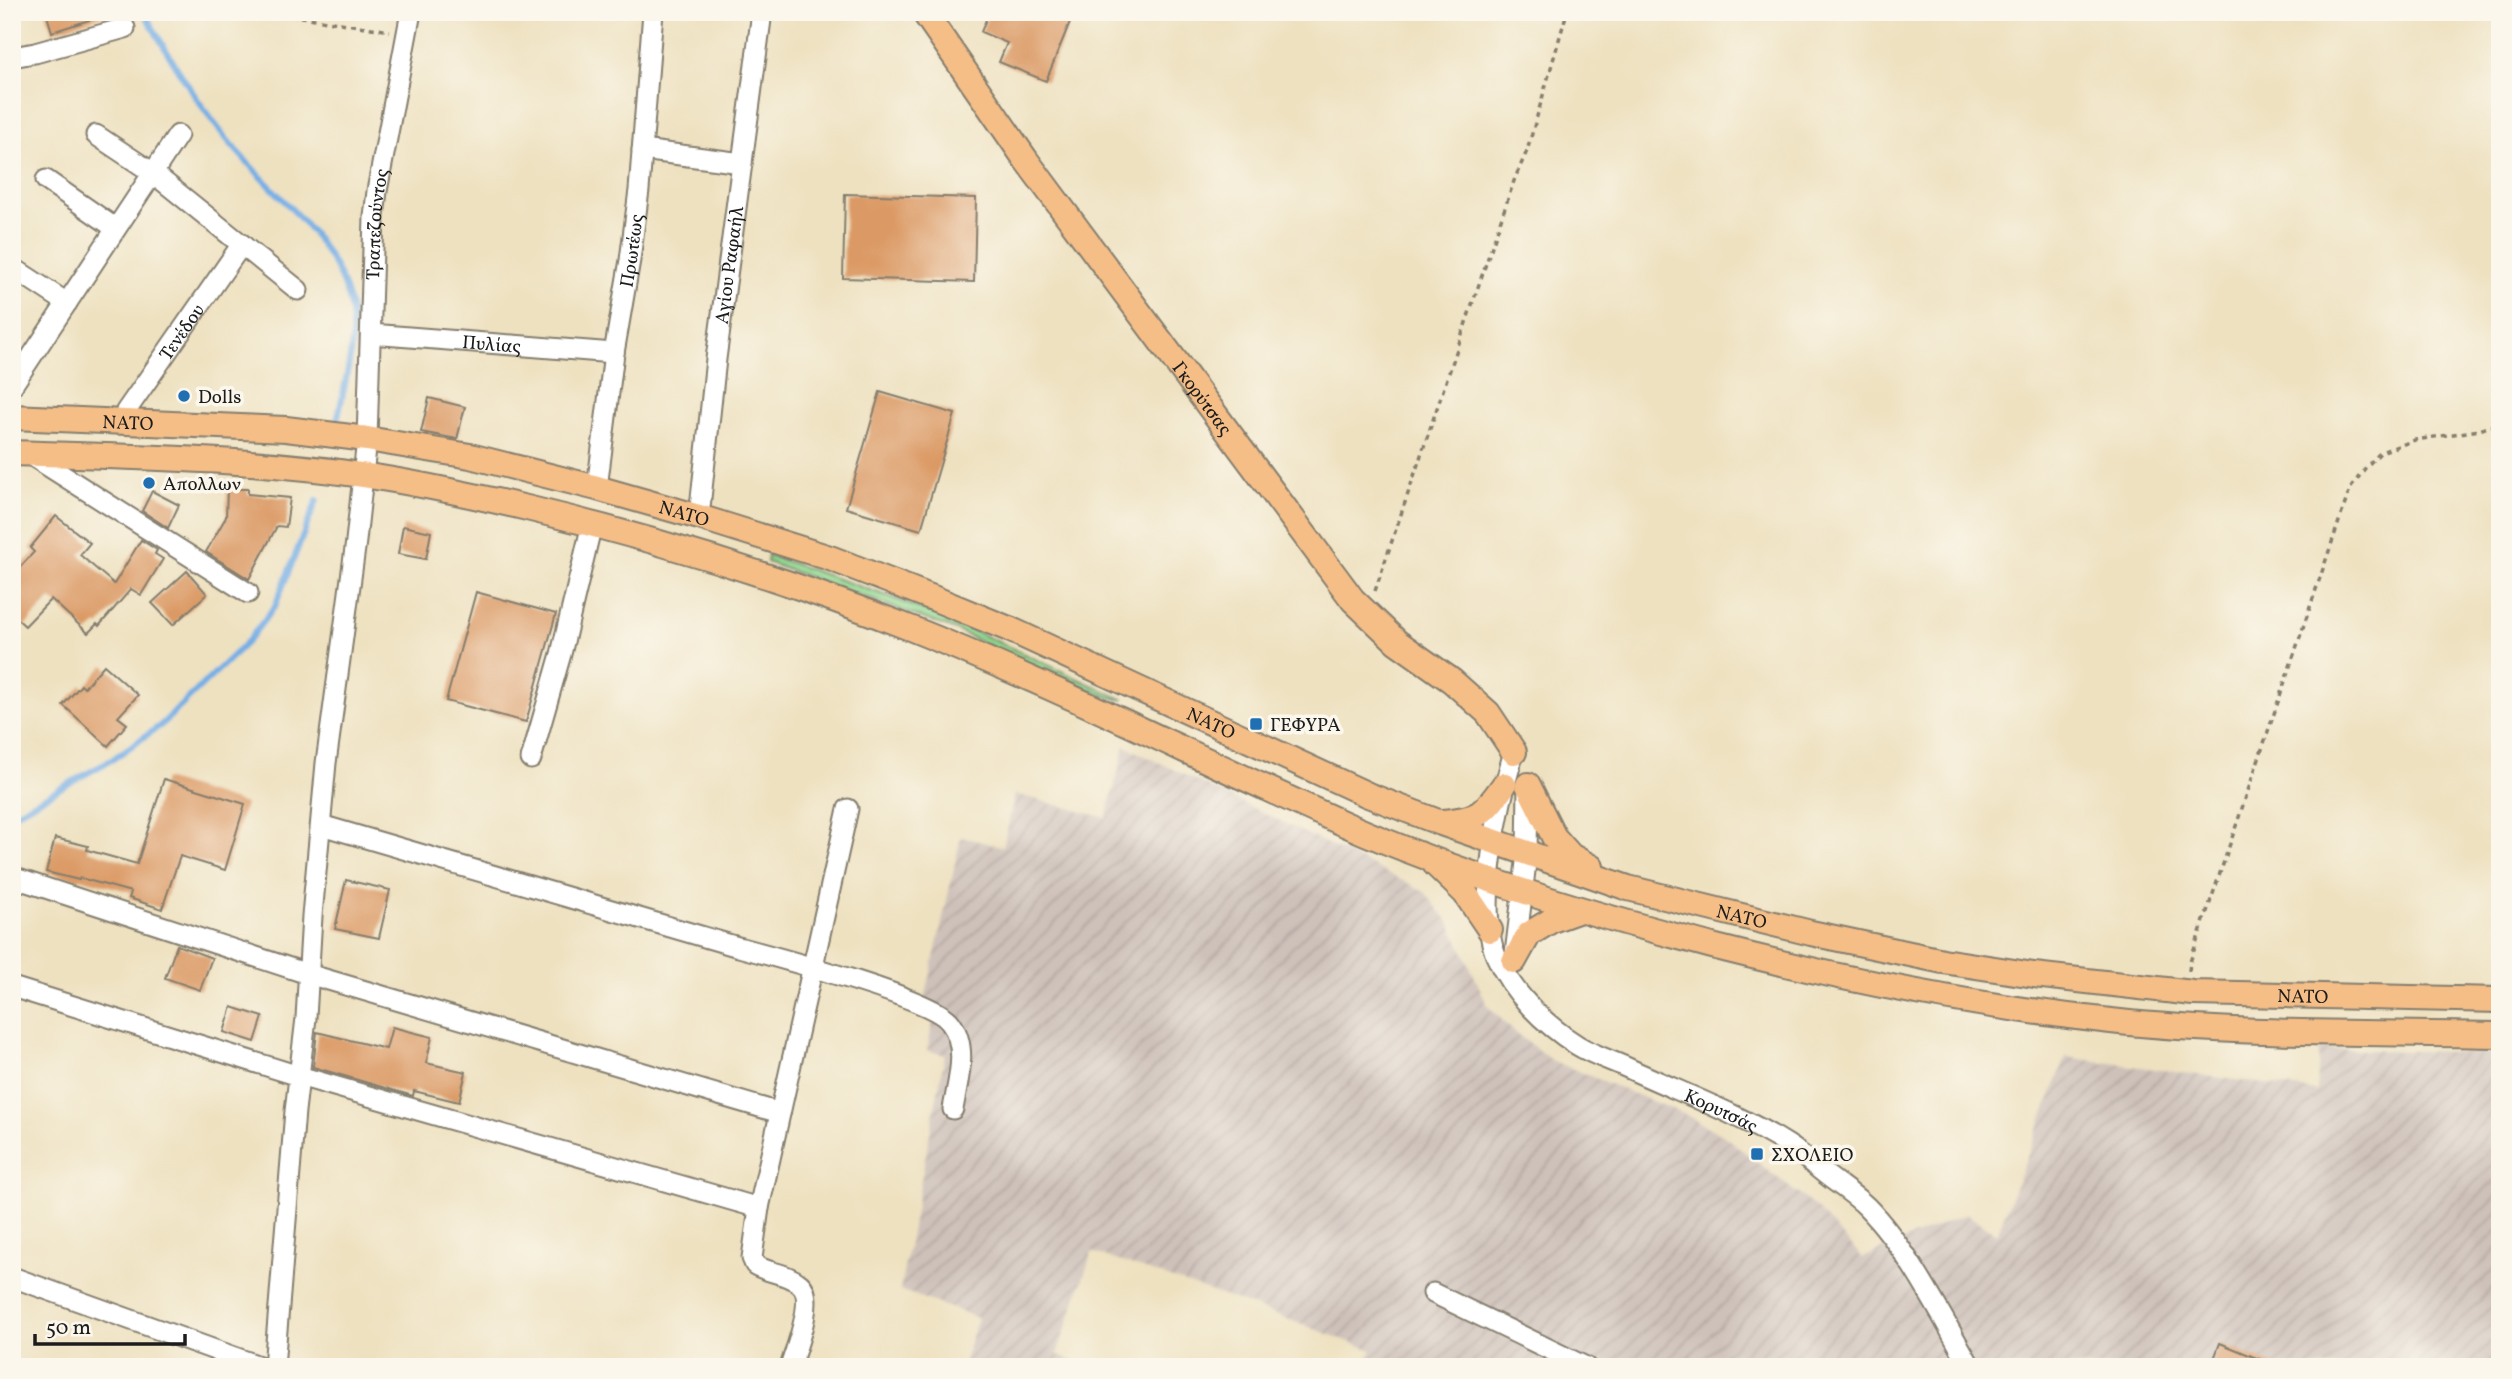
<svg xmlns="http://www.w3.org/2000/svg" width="2512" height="1379" font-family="Vollkorn,serif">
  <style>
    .industrial { fill: url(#industrial-furrows) }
    .grass { fill: #93d892; stroke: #587a57; stroke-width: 2 }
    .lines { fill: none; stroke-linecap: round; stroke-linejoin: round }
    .stream { stroke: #75aee5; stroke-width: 6 }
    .building { fill: #db9a65 }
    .minor-casing { stroke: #857e6e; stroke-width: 23 }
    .major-casing { stroke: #857e6e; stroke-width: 28 }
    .path { stroke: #857e6e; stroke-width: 3.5; stroke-dasharray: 5 5; stroke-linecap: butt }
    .minor { stroke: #fff; stroke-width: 19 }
    .major { stroke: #f6be87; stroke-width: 24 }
    .poi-dot { fill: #1f6fb2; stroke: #fbf7ec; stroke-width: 2.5 }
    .labels { text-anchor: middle; stroke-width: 7; stroke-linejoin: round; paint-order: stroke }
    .street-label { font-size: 19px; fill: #1c1c1c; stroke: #fbf7ec }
    .poi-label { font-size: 19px; fill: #1c1c1c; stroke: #fbf7ec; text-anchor: start }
  </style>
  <defs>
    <pattern id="industrial-furrows" width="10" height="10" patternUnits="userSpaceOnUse" patternTransform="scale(1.75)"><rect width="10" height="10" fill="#cec1ba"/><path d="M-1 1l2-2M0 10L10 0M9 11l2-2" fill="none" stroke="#b0a59f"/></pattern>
  </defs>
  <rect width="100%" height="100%" fill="#fbf7ec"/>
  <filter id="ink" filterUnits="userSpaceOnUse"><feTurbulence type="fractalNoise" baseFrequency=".0143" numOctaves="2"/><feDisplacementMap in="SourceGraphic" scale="14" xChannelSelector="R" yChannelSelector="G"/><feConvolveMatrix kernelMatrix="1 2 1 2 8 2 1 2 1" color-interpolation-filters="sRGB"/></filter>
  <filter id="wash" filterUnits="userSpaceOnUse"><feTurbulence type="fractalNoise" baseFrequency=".00686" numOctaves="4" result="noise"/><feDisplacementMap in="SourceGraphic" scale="28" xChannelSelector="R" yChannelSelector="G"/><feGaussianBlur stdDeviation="1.57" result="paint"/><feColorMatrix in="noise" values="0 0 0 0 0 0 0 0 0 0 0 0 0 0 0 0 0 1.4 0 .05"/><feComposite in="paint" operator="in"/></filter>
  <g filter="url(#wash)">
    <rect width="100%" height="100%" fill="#eee1c0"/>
    <!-- industrial -->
    <path class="industrial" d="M1125,746L1424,891L1451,925L1488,1006L1514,1032L1551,1060L1686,1115L1724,1136L1816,1208L1863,1258L1966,1214L1997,1234L2066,1057L2317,1091L2319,1049L2500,1053V1367H1364L1372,1350L1227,1297L1092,1252L1057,1354L1085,1367H962L978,1318L900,1290L945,1055L927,1050L933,1021L921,1017L961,837L1003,847L1015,794L1106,818Z"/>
    <!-- grass -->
    <path class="grass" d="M768,555L890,597L959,624L1124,700L1110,698L1044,671L956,630L767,562Z"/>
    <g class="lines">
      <!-- stream -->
      <path class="stream" d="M144,12C168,55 194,98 225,137C268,191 333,234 350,306C358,342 343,390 336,426
        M12,815L113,759L161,725L248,641L275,606L317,500"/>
    </g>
    <g id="blocks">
      <!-- building -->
      <path class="building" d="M46,12H102V16L52,32Z
        M989,12H1074L1046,81L999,62L1007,43L981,32Z
        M845,194L976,198L974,282L843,278Z
        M880,392L955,414L921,530L846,508Z
        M429,398L465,407L457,439L421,432Z
        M227,489H248V494L290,498L286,527L277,526L249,579L206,552L226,517Z
        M152,491L179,505L168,528L142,511Z
        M56,516L90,543L80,555L114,584L141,540L157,550L155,554L163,559L141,595L131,589L99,626L97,624L88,633L51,599L25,626L12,614V576L34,552L30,548Z
        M403,526L431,532L426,559L398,554Z
        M187,571L207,594L173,625L152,603Z
        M476,592L556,614L526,722L446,701Z
        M104,665L138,695L118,717L127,724L108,746L63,705L81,685L84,688Z
        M164,779L245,804L225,870L180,856L162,909L129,898L131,892L80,878L79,880L46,872L55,838L88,846L87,850L137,864Z
        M346,880L390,890L379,938L335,929Z
        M177,945L212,958L200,990L165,978Z
        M232,1007L263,1017L255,1042L224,1032Z
        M392,1027L432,1037L426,1063L466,1072L459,1102L414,1091L413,1096L313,1067L317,1032L386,1049Z
        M2220,1343L2276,1366V1367H2211Z"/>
    </g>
  </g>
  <g filter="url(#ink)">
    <use href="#blocks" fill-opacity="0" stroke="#857e6e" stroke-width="2"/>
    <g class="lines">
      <defs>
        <g id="minor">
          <path d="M12,57L35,53L125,28"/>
          <path d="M96,135L153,173L298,290"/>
          <path d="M642,150L742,163"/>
          <path d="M46,180L115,228"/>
          <path d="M12,267L67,303"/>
          <path id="s1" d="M371,334L614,353"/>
          <path d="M12,386L178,135"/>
          <path id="s2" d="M123,421L126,411L242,244"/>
          <path d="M29,454L248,593"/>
          <path id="s3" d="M597,488L614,353L630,260L639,190L653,12"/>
          <path id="s4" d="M699,517L716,359L762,12"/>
          <path id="s5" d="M1514,752C1499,802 1476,907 1496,956C1512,993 1544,1024 1577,1045C1593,1055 1613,1061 1630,1069C1682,1093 1739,1114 1788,1145C1802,1154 1816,1167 1829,1177C1842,1187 1856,1196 1867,1207C1908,1249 1941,1316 1971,1367"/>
          <path d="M531,759L561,654L592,524"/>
          <path d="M321,825C459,865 597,905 735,946C772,956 932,998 950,1022C969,1047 958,1080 953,1109"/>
          <path d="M12,877L308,974L780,1113"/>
          <path d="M1515,954L1527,854L1528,786"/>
          <path d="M12,987L299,1076L759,1208"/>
          <path d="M12,1277L262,1367"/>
          <path d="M1433,1293L1586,1367"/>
          <path id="s6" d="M274,1367L295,1111L306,1018L312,916L326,763L356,541L367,439L374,217L377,191L411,12"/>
          <path d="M790,1367C796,1349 816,1297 800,1284C787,1273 768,1273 755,1265L752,1258L759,1208L848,809"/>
        </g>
        <g id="major">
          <path id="s7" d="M924,12L1026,160L1353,600L1397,642L1452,681L1488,713L1514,752"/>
          <path id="s8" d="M12,417L286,429L367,439L470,456L597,488L699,517L830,558L933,598L1009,629L1368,795L1441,823L1628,888L1811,933L1943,961L2034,975L2193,993L2500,1000"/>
          <path d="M12,453C129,457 246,458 362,475C417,483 472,495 527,508C657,539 785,579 910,628C1059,687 1201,760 1347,825C1406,851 1468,873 1529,893C1591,914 1654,930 1716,947C1846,980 1978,1007 2111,1021C2239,1035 2371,1032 2500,1035"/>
          <path d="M1528,785L1554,837L1571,856L1591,867"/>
          <path d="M1443,822C1479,818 1482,816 1504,785"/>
          <path d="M1435,864L1465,893L1490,930"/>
          <path d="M1514,961L1529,934L1552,920L1580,910"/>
        </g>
      </defs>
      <!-- minor casing -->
      <use href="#minor" class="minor-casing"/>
      <!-- major casing -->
      <use href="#major" class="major-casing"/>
      <!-- path -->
      <path class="path" d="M271,12L390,31
        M1375,591L1515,178L1527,151L1567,12
        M2189,971L2190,962L2350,489L2366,467L2381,452L2415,440L2480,430L2500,422"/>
      <!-- minor -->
      <use href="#minor" class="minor"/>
      <!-- major -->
      <use href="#major" class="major"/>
    </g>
  </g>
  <!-- markers -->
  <g class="poi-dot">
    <circle cx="184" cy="396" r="7"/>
    <circle cx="149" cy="483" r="7"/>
    <rect x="1249" y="717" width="14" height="14" rx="3.5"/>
    <rect x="1750" y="1147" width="14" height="14" rx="3.5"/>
  </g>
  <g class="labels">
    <!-- street labels -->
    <g class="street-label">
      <text dy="7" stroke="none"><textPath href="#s6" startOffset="1148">Τραπεζούντος</textPath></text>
      <text dy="7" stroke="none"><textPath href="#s3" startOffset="240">Πρωτέως</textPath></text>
      <text dy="7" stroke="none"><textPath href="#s4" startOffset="254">Αγίου Ραφαήλ</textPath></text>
      <text dy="7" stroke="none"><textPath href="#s2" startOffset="107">Τενέδου</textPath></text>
      <text dy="7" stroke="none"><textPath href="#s1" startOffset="121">Πυλίας</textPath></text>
      <text dy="7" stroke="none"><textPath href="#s7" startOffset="476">Γκορύτσας</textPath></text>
      <text dy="7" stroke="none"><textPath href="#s8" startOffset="116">ΝΑΤΟ</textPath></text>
      <text dy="7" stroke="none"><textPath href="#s8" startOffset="682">ΝΑΤΟ</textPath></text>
      <text dy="7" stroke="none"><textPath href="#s8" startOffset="1250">ΝΑΤΟ</textPath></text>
      <text dy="7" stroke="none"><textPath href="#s8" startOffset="1816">ΝΑΤΟ</textPath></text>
      <text dy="7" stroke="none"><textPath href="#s8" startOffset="2384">ΝΑΤΟ</textPath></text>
      <text dy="7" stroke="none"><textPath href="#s5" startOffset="488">Κορυτσάς</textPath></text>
    </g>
    <!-- poi labels -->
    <g class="poi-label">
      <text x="198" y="403">Dolls</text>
      <text x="163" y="490">Απολλων</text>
      <text x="1270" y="731">ΓΕΦΥΡΑ</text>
      <text x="1771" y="1161">ΣΧΟΛΕΙΟ</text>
    </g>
  </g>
  <!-- margin -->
  <rect width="2512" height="1379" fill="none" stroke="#fbf7ec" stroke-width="42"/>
  <!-- scale -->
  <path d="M35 1334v10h150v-10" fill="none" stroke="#1c1c1c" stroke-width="3.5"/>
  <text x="46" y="1334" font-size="21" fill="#1c1c1c" stroke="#fbf7ec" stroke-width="5" paint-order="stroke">50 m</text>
</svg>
